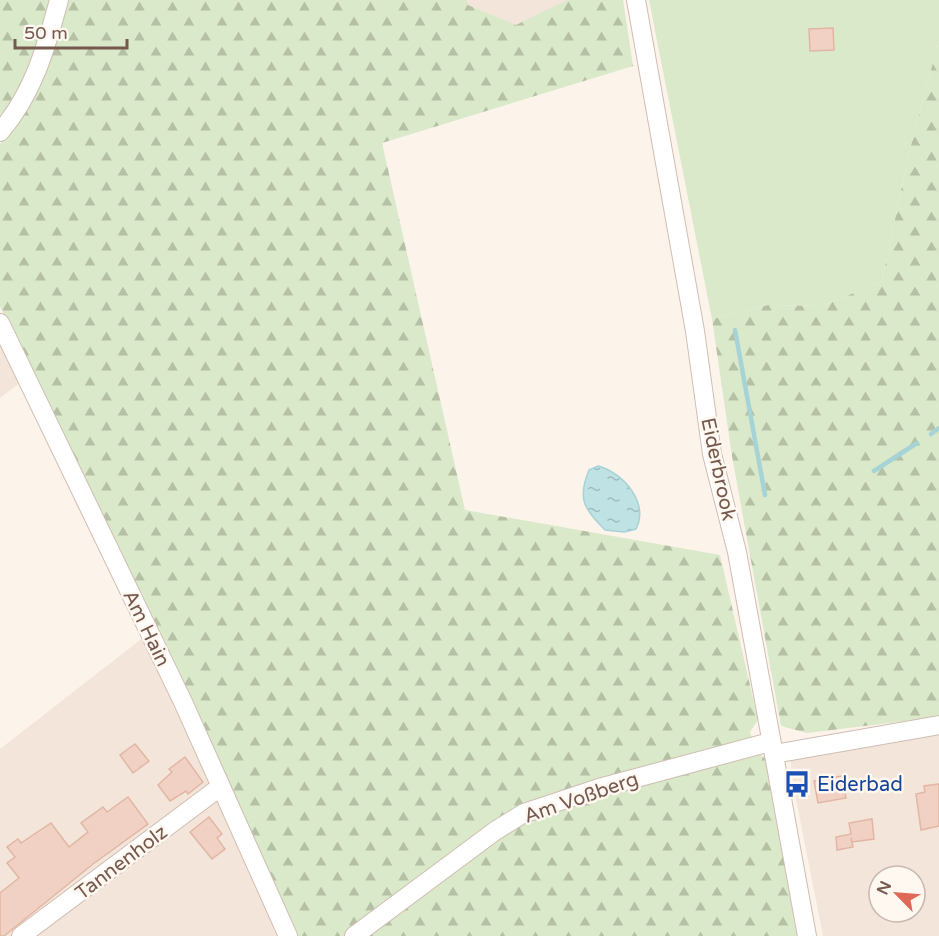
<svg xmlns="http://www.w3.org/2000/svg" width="939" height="936" font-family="'Varela Round',sans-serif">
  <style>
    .residential { fill: #f3e5d9; fill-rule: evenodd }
    .green { fill: #d9e9c9 }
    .forest { fill: url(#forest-firs) }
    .water { fill: url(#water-ripples); stroke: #a6d3d6; stroke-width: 1.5 }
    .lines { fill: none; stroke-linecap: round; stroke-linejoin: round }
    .stream { stroke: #a6d3d6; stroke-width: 4.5 }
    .building { fill: #f0d1c3; stroke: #e2b6a4; stroke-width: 1.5 }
    .minor-casing { stroke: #d0bdb2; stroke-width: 20 }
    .minor { stroke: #fff; stroke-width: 18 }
    .labels { text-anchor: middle; stroke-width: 5; stroke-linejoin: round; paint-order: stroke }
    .street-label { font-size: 20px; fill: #76594e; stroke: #fef8f1 }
    .transit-label { font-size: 20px; fill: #164399; stroke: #fef8f1; text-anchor: start }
  </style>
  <defs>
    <pattern id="forest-firs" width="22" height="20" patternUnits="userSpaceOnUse" patternTransform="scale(1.5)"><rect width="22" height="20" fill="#d9e9c9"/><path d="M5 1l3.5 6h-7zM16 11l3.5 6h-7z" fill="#b5c0a5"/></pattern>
    <pattern id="water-ripples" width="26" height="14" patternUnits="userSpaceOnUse" patternTransform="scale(1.5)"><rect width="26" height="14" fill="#bfe3e5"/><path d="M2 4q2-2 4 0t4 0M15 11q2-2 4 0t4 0" fill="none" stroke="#a0bbbc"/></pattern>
  </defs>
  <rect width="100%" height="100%" fill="#fcf3ea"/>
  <!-- residential -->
  <path class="residential" d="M467,0H567L516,26L468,5Z
    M0,323L26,378L0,398Z
    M149,633L288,936H0V749Z
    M939,731V936H823L794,789L790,756ZM879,876H915V912H879Z"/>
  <!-- green -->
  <path class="green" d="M649,0H939V40L909,153L882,281L823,306L768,305L712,319Z"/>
  <!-- forest -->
  <path class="forest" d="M0,0H54C42,42 32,83 0,115Z
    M65,0H467L468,5L516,25L567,0H623L633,66L382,143L465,510L720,555L758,720L750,732L756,751L766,759L800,936H294L188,694L0,306V144L22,119L47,65Z
    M939,40V717L807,733L781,726L732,456L712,319L768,305L823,306L882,281L909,153Z"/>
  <!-- water -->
  <path class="water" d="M598,466C624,473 649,503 636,529L624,532L605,530C584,509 577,499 589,470Z"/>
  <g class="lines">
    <!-- stream -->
    <path class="stream" d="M735,330L765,495
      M931,434L939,428
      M874,471L917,443"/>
  </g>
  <!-- building -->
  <path class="building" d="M833,28L834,50L810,51L809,29Z
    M135,744L149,761L133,773L120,755Z
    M185,757L203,782L188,794L186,791L170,801L158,785L172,772L169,769Z
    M834,775V777L842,776L846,798L818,803L814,781Z
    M939,784V826L921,830L916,794L925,792L924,786Z
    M128,797L148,824L93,864L4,936H0V893L19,878L7,863L15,857L7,847L18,839L21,843L51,823L69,847L88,832L81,823L103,807L107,812Z
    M209,817L222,834L217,838L225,849L212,859L190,832Z
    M872,819L874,839L852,842L851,838L853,847L837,850L836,837L851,834L849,823Z"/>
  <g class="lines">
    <defs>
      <path id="minor" d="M636,0L695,331L712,454L737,552L807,936
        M0,132C33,94 46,48 59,0
        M0,323L183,702L288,936
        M774,754L939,725
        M21,936L220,787
        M354,936L495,831L524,813L599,788L770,742"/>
    </defs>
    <!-- minor casing -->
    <use href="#minor" class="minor-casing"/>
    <!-- minor -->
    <use href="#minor" class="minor"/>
  </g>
  <!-- icons -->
  <defs>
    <symbol id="bus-bare" viewBox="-9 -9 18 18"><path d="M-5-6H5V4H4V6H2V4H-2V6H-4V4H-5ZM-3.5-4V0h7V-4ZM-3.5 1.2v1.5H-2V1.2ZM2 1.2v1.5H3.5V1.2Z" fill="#1a4fb4" stroke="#fef8f1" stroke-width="2.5" paint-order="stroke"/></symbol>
  </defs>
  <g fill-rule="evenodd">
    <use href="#bus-bare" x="778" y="765" width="38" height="38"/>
  </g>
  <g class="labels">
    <!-- street labels -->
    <g class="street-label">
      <text transform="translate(719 469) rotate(78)" y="7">Eiderbrook</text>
      <text transform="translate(147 628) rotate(64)" y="7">Am Hain</text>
      <text transform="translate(581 797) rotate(-19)" y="7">Am Voßberg</text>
      <text transform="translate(121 862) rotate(-37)" y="7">Tannenholz</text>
    </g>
    <!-- transit labels -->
    <g class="transit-label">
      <text x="817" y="791">Eiderbad</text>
    </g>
  </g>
  <!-- north arrow -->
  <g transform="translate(897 894) rotate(295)"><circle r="28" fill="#fef8f1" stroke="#c8b8b0" stroke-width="1.5"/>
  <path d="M0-4.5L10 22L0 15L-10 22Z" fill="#df6856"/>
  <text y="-9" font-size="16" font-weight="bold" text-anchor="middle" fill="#76594e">N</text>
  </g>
  <!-- scale -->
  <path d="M15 39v9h112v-9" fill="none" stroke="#76594e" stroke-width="3"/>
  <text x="24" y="39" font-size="18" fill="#76594e" stroke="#fef8f1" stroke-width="4.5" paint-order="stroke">50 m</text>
</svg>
